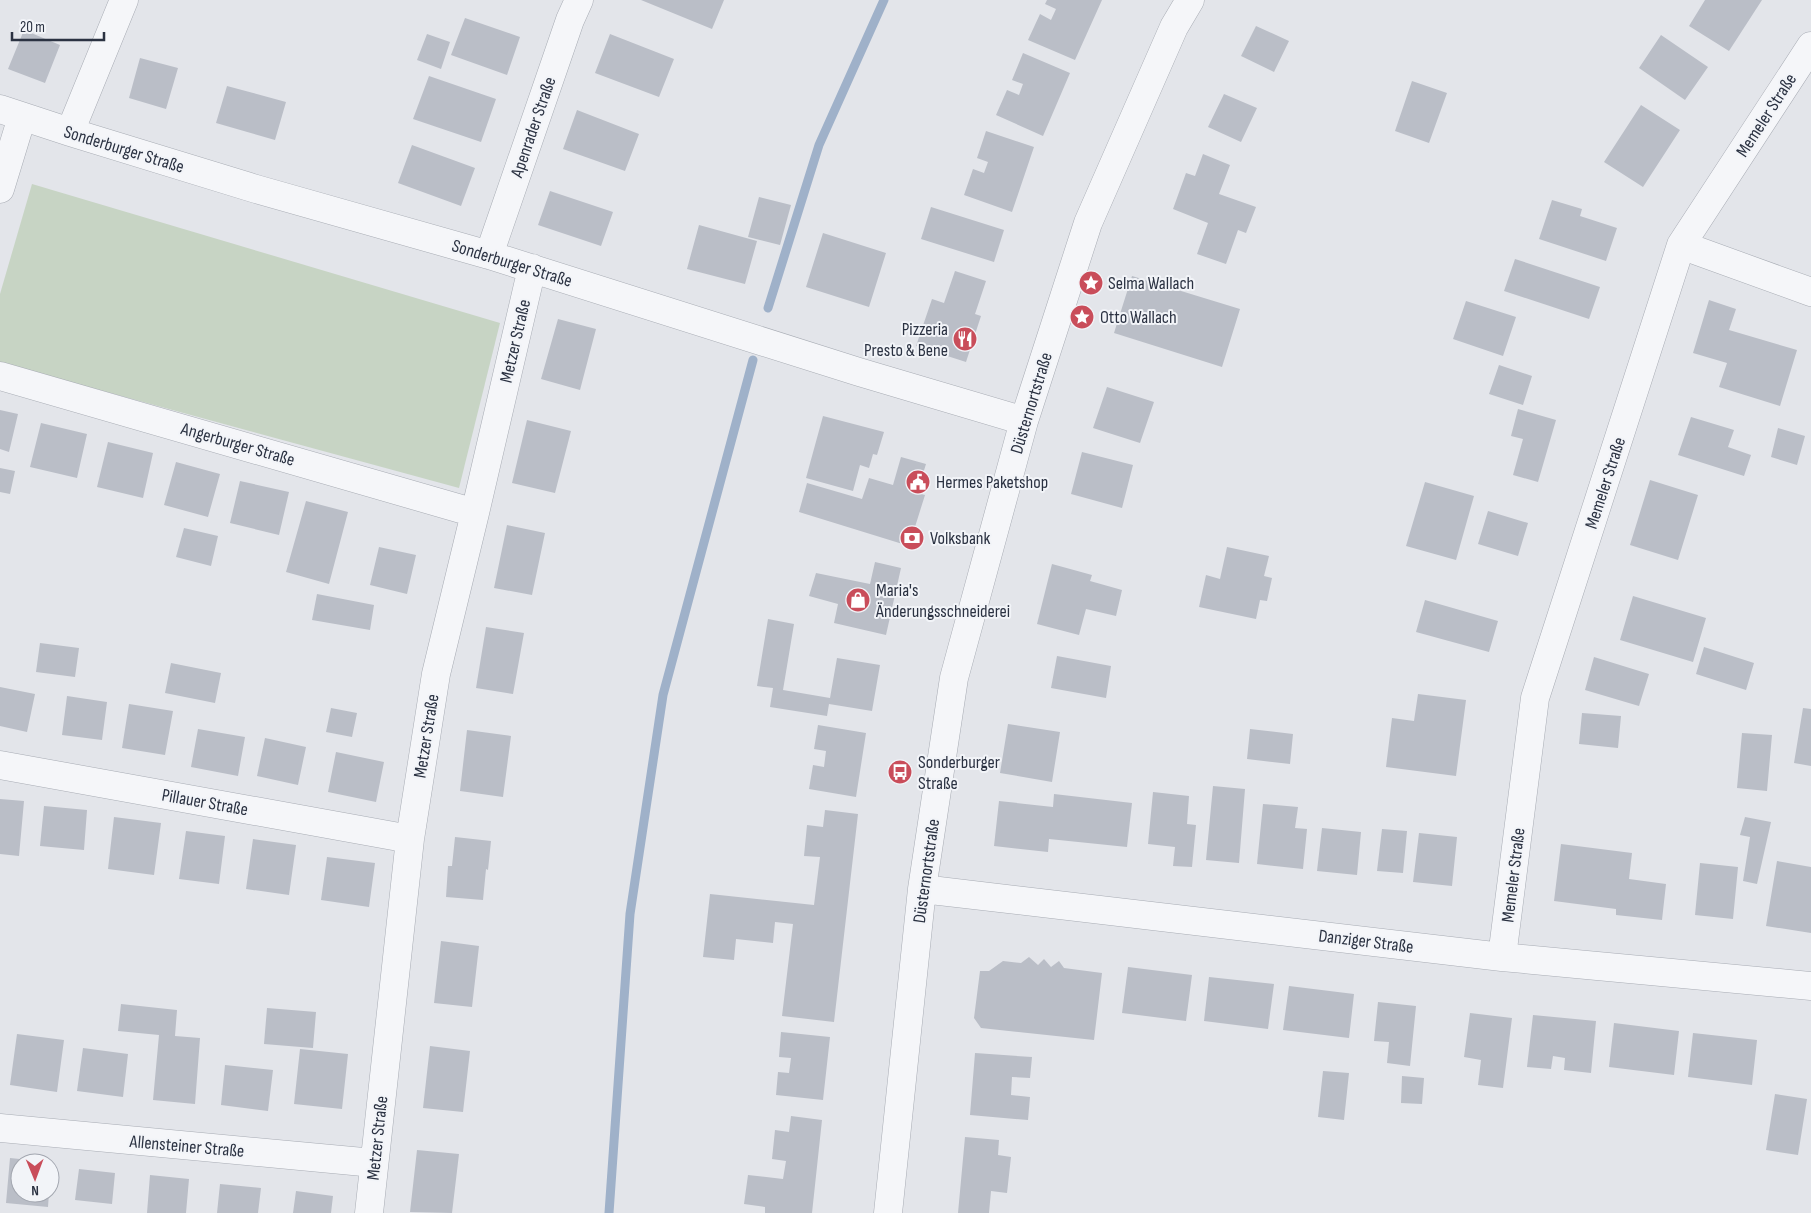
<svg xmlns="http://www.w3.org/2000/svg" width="1811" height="1213" font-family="'Sofia Sans Condensed',sans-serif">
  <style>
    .green { fill: #c7d4c4 }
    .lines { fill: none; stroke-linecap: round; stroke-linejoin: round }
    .stream { stroke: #9fb1c9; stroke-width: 9 }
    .building { fill: #babec7 }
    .minor-casing { stroke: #a8acb4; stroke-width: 29 }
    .minor { stroke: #f5f6f9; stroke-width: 28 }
    .labels { text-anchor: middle; stroke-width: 4; stroke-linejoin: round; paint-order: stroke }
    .street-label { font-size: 18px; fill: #2b3242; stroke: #f2f4f8 }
    .poi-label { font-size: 18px; fill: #2b3242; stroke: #f2f4f8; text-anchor: start }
  </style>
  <rect width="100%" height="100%" fill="#e3e5ea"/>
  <!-- green -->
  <path class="green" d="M32,184L500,323L459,488L0,363V294Z"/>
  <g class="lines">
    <!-- stream -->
    <path class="stream" d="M768,308L819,145L884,0
      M609,1213L630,914L663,695L753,360"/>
  </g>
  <!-- building -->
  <path class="building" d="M641,0H724L712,29Z
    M1047,0H1102L1075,60L1028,40L1040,14L1051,20L1056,9L1045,4Z
    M1705,0H1762L1729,51L1689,26Z
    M465,18L520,37L507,75L451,55Z
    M1256,26L1289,41L1274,72L1241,56Z
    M24,30L60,45L45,83L8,69Z
    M427,34L450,42L441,69L417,60Z
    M610,34L674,59L659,97L595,73Z
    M1661,35L1708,67L1685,100L1639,68Z
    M1023,53L1070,73L1043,136L996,115L1007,90L1019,95L1023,84L1012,80Z
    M140,58L178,68L166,109L129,98Z
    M429,76L496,99L481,142L413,119Z
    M1412,81L1447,93L1429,143L1395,131Z
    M227,86L286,102L275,140L216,123Z
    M1224,94L1257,108L1241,142L1208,127Z
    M1641,105L1680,130L1643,187L1604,162Z
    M577,110L639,134L625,171L563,149Z
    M986,131L1034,147L1012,212L964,195L973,169L984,173L988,162L977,158Z
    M412,145L475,168L461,206L398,183Z
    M1203,154L1230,165L1219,194L1256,207L1246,233L1238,230L1226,264L1197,254L1208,223L1173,209L1186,173L1195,176Z
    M550,191L613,212L601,246L538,225Z
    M759,197L791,205L780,245L748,237Z
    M1552,200L1582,209L1580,216L1617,228L1606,261L1539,239Z
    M931,207L1004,230L994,262L921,239Z
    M699,225L757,241L745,284L687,269Z
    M823,233L886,253L869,307L806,287Z
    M1515,259L1600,287L1589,319L1504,291Z
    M955,271L986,281L975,314L981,316L966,362L916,346L932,299L944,303Z
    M1132,276L1240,309L1222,367L1114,333Z
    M1709,300L1736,309L1729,330L1797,350L1780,406L1719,387L1727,363L1693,353Z
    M1466,301L1516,317L1503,356L1453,339Z
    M558,319L596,329L580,390L541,379Z
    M1499,365L1532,376L1523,405L1489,394Z
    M1107,387L1154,402L1140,443L1093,428Z
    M1518,409L1556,420L1538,482L1513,475L1523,439L1511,436Z
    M0,410L18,414L9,452L0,449Z
    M823,416L884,432L877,455L873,454L869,468L860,465L853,491L806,478Z
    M1691,417L1734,430L1728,447L1751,455L1744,476L1678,455Z
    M527,420L571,431L555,493L512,483Z
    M41,423L87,434L77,478L30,467Z
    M1778,428L1805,436L1797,465L1771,457Z
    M108,442L153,453L143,498L97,487Z
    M1082,452L1133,465L1122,508L1071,494Z
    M901,457L926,464L917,493L925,495L909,546L799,512L807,483L862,499L869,478L893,485Z
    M176,462L220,474L208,517L164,505Z
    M0,468L15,471L10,494L0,492Z
    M1650,480L1698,495L1678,560L1630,545Z
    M240,481L289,492L279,535L230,523Z
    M1425,482L1474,496L1456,560L1406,546Z
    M306,501L348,512L329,584L286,572Z
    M1488,511L1528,523L1518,556L1478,544Z
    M507,525L545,533L532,595L494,588Z
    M184,528L218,536L211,566L176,557Z
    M379,547L416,555L407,594L370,585Z
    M1227,547L1269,556L1264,576L1272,578L1267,601L1260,600L1256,619L1199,607L1206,575L1220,579Z
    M875,562L901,568L886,635L834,623L838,604L809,596L816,573L870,584Z
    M1052,564L1092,575L1090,581L1122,590L1116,616L1086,609L1079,635L1037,624Z
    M317,594L374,605L370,630L312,620Z
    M1633,596L1706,618L1693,662L1620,640Z
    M1425,600L1498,621L1489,652L1416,632Z
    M768,619L794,624L783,690L830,698L837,658L880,665L872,711L829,704L827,716L770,707L773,688L757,686Z
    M486,627L524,633L513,694L476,688Z
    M40,643L79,648L75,677L36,672Z
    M1704,647L1754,663L1746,690L1696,674Z
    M1057,656L1111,666L1106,698L1051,688Z
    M1594,657L1649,674L1639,706L1585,690Z
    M171,663L221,673L215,703L165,693Z
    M0,687L35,694L27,732L0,726Z
    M1418,694L1466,700L1456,776L1386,767L1392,718L1414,721Z
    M67,696L107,702L102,740L62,735Z
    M129,704L173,711L165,755L122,748Z
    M331,708L357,713L352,737L326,732Z
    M1803,708L1811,709V766L1794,763Z
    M1582,713L1621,716L1618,748L1579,744Z
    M1008,724L1060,732L1052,782L1000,773Z
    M818,725L866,733L856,797L809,789L813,765L824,767L826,751L814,749Z
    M198,729L245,737L238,776L191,767Z
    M1250,729L1293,734L1290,764L1247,759Z
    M467,730L511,736L503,797L460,791Z
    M1742,733L1772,735L1767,791L1737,788Z
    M265,738L306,747L298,785L257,776Z
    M336,752L384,762L376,802L328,792Z
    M1213,786L1245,789L1239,863L1206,860Z
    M1153,792L1189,796L1187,824L1196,825L1192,867L1173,866L1175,847L1148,844Z
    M1054,794L1132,803L1127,847L1049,839L1048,852L994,846L999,801L1053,807Z
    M0,799L24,801L19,856L0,854Z
    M1263,804L1298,807L1295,828L1307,829L1303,869L1257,864Z
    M44,806L87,810L84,850L40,846Z
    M825,810L858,814L834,1022L782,1016L793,924L775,922L773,943L736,939L734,960L703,957L710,894L814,905L820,857L804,856L807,825L823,827Z
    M114,817L161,823L154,875L108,869Z
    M1745,817L1771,822L1757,884L1743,881L1750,837L1740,835Z
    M1322,828L1361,832L1357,875L1317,871Z
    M1382,829L1407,831L1403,873L1377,871Z
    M186,831L225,836L219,884L179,879Z
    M1419,833L1457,837L1452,886L1413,882Z
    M455,837L491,841L488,870L486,869L483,900L446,897L448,866H452Z
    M253,839L296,845L289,895L246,889Z
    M1561,844L1632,853L1629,879L1666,884L1662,920L1616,915V909L1554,901Z
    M327,857L375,863L369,907L321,900Z
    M1777,861L1811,867V933L1766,926Z
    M1700,863L1738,867L1733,919L1695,915Z
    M441,941L479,946L472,1007L434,1003Z
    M1029,957L1038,965L1044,959L1051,967L1059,961L1064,968L1102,973L1094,1040L981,1028L974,1018L980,971H989L1003,961L1021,963Z
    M1128,967L1192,975L1186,1021L1122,1013Z
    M1209,977L1274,984L1268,1029L1204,1021Z
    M1289,986L1354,994L1349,1038L1283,1030Z
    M1378,1002L1416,1006L1410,1066L1387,1063L1389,1042L1374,1041Z
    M121,1004L177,1010L175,1036L200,1038L195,1104L153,1100L159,1035L118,1031Z
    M267,1008L316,1012L313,1048L264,1044Z
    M1470,1013L1512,1018L1503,1088L1478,1085L1481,1060L1464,1057Z
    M1533,1015L1596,1021L1591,1073L1564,1070L1565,1058L1553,1056L1551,1069L1527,1067Z
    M1614,1023L1679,1031L1674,1075L1609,1067Z
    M781,1032L830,1037L823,1100L776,1095L778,1072L789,1073L791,1058L779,1057Z
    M1693,1033L1757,1040L1752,1085L1688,1077Z
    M17,1034L64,1040L57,1092L10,1085Z
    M430,1046L470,1051L463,1112L423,1108Z
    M83,1048L128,1054L123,1097L77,1091Z
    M300,1049L348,1054L342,1109L294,1104Z
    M975,1053L1032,1057L1030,1078L1012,1077L1011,1095L1030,1097L1028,1120L970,1115Z
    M225,1065L273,1070L268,1111L221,1105Z
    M1323,1071L1349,1073L1344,1120L1318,1117Z
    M1402,1076L1424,1078L1422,1104L1401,1103Z
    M1775,1094L1807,1099L1798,1155L1766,1150Z
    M791,1116L822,1120L812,1213H765V1207L744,1204L748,1175L783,1179L786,1161L772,1159L775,1130L789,1132Z
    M965,1137L999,1140L998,1155L1011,1157L1007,1193L991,1191L989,1213H958Z
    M417,1150L459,1154L452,1213L410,1212Z
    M10,1158L49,1162V1163H20V1193H49L48,1207L6,1203Z
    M79,1169L115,1173L112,1204L75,1200Z
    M150,1175L189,1179L186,1213H147Z
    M220,1184L261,1188L258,1213H217Z
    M296,1191L333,1196L331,1213H293Z"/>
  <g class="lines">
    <defs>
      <path id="minor" d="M0,109L70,132L256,189L489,255L859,372L1024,421
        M70,132L124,0
        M0,189L22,117
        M1681,245L1811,292
        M489,255L570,20L579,0
        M0,376L475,513
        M0,765L410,839
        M922,889L1502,957L1811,986
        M1502,957L1535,698L1681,245L1811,46
        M0,1128L374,1163
        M369,1213L410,839L436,674L475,513L532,268
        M888,1213L922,889L954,678L1024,421L1088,223L1174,27L1190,0"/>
    </defs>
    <!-- minor casing -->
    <use href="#minor" class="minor-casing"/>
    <!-- minor -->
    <use href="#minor" class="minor"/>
  </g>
  <!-- icons -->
  <defs>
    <symbol id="sight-disc" viewBox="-11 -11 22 22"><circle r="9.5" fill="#c94d5a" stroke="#f2f4f8"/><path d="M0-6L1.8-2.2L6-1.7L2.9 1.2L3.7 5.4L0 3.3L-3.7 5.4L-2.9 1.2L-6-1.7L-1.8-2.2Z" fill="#fff"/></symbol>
    <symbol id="restaurant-disc" viewBox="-11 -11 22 22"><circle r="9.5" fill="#c94d5a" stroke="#f2f4f8"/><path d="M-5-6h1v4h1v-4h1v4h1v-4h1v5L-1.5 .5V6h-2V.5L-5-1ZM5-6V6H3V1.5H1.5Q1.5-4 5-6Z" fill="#fff"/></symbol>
    <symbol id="civic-disc" viewBox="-11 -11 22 22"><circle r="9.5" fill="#c94d5a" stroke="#f2f4f8"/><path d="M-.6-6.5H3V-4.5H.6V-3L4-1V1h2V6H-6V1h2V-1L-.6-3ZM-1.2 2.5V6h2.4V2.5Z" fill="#fff"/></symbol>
    <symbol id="bank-disc" viewBox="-11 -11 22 22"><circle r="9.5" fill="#c94d5a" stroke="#f2f4f8"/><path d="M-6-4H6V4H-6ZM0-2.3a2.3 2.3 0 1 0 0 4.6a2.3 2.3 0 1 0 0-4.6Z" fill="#fff"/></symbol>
    <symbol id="shop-disc" viewBox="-11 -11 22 22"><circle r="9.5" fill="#c94d5a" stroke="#f2f4f8"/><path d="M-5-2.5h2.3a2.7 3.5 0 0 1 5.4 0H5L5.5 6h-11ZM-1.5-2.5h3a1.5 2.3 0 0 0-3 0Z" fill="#fff"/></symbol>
    <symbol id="bus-disc" viewBox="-11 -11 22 22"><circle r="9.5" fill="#c94d5a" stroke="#f2f4f8"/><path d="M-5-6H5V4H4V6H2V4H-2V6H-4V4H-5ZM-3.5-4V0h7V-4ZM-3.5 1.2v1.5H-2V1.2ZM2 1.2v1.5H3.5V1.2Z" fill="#fff"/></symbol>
  </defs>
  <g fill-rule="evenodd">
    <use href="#sight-disc" x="1077" y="269" width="28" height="28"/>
    <use href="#sight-disc" x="1068" y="303" width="28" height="28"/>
    <use href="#restaurant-disc" x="951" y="325" width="28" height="28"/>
    <use href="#civic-disc" x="904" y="468" width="28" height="28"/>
    <use href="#bank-disc" x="898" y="524" width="28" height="28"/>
    <use href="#shop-disc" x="844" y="586" width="28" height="28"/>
    <use href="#bus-disc" x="886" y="758" width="28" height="28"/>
  </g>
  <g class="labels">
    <!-- street labels -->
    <g class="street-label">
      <text transform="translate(1766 115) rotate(-57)" y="6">Memeler Straße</text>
      <text transform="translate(533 127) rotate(-71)" y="6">Apenrader Straße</text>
      <text transform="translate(124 149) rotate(17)" y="6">Sonderburger Straße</text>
      <text transform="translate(512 263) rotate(17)" y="6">Sonderburger Straße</text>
      <text transform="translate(515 341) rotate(-77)" y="6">Metzer Straße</text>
      <text transform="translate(1031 403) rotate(-73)" y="6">Düsternortstraße</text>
      <text transform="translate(238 444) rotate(16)" y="6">Angerburger Straße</text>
      <text transform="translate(1605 483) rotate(-72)" y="6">Memeler Straße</text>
      <text transform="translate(426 736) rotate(-81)" y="6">Metzer Straße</text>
      <text transform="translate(205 802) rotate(10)" y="6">Pillauer Straße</text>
      <text transform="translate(926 871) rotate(-82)" y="6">Düsternortstraße</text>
      <text transform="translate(1513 875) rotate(-83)" y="6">Memeler Straße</text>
      <text transform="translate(1366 941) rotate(7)" y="6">Danziger Straße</text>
      <text transform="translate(377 1138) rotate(-84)" y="6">Metzer Straße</text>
      <text transform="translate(187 1146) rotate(5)" y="6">Allensteiner Straße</text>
    </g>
    <!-- poi labels -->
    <g class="poi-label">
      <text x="1108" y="289">Selma Wallach</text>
      <text x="1100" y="323">Otto Wallach</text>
      <text x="948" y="335" text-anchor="end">Pizzeria<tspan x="948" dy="21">Presto &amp; Bene</tspan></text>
      <text x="936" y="488">Hermes Paketshop</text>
      <text x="930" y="544">Volksbank</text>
      <text x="876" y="596">Maria's<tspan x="876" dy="21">Änderungsschneiderei</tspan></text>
      <text x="918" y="768">Sonderburger<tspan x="918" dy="21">Straße</tspan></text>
    </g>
  </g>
  <!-- north arrow -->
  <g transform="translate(35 1178) rotate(179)"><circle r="24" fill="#f2f4f8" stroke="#a2a6af"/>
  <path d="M0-4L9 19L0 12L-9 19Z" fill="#c94d5a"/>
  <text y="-8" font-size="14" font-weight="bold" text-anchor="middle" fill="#2b3242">N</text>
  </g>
  <!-- scale -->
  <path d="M12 32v8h92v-8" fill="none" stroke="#2b3242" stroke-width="2.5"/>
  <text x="20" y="32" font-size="15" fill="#2b3242" stroke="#f2f4f8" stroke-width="4" paint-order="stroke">20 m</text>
</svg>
